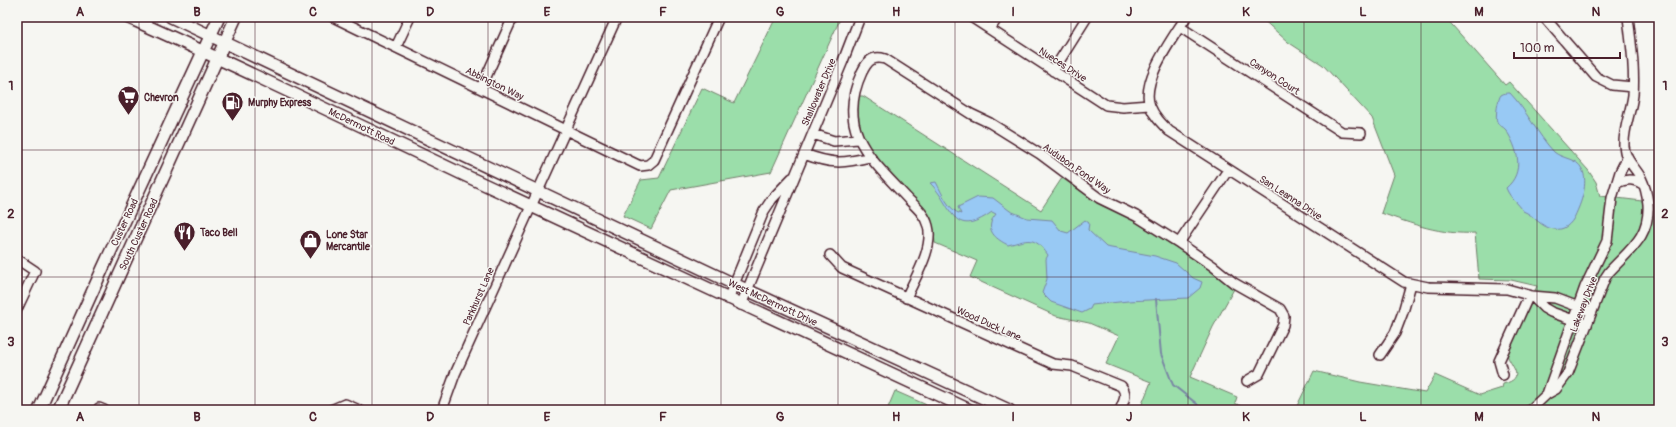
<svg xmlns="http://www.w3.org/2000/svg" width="1676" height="427" font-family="Pangolin,sans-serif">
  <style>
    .green { fill: #9bdeaa; stroke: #727e6a }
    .water { fill: #98c9f4; stroke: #7985a4 }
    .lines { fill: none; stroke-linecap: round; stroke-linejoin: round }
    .stream { stroke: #7985a4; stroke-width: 2 }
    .river { stroke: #98c9f4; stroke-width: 13 }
    .minor-casing { stroke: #4a1f2b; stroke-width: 12 }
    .major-casing { stroke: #4a1f2b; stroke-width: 14 }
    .minor { stroke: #f6f6f2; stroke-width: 9 }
    .major { stroke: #f6f6f2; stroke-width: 11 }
    .grid { fill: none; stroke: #4a1f2b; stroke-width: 1; stroke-opacity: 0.55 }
    .labels { text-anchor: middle; stroke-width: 3; stroke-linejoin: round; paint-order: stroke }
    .street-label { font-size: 10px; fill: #4a1f2b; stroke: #f6f6f2 }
    .poi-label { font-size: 10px; font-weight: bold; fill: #4a1f2b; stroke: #f6f6f2; text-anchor: start }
    .neatline { fill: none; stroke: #4a1f2b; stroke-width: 1.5 }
    .grid-label { font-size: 13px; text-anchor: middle; font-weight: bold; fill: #4a1f2b }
  </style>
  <rect width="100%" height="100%" fill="#f6f6f2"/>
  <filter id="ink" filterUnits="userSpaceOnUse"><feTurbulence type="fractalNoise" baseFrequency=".025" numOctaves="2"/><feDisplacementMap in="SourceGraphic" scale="8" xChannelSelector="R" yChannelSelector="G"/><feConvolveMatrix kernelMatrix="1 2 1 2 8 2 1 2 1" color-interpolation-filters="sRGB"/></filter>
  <g filter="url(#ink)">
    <!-- green -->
    <path class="green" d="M776,17H841L771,172L671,190L651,229L623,216L641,180L659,178L702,88L734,103Z
      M1260,17H1445L1505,85L1509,82L1588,170L1596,182L1600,196L1659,203V410H1295L1314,371L1360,382L1425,393L1435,375L1480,395L1502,388L1503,384C1528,378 1509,365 1507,354L1537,286L1511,280L1479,279L1475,233C1441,235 1412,224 1381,213L1394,175L1372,118L1323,65L1288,42Z
      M859,96H863L1041,210L1062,178L1101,205L1131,219L1202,264L1234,289L1213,327L1190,377L1237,397L1235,403L1249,410L1140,409L1151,382L1106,364L1119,336L1089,323L1056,316L970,277L977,261L935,243L933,226L925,210L873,155C861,137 856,118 859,96Z
      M895,391L938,410H887Z"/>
    <!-- water -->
    <path class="water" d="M1510,93C1527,111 1537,134 1554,152C1562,159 1577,158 1582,169C1589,183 1581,203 1575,216C1571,224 1564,231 1554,229C1541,228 1534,215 1523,211C1518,202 1511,200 1506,188C1525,172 1518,149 1506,130C1503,126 1499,126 1497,122C1495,117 1498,98 1501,95C1504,93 1507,93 1510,93Z
      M936,182C942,193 948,210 961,214L958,207L978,197L993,198L1010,211L1027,218L1052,220L1061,231L1068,233L1085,220L1089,223L1088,230L1106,247L1155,256L1176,263L1193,278L1202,282L1200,288L1188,298L1128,301L1092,305L1090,309L1082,313L1051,302L1042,293L1047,279L1046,259L1048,255C1034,235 1028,240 1008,245C1000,241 988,234 991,223C991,220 994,217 996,214L992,212C951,241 953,205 930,183Z"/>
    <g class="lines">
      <!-- stream -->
      <path class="stream" d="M1156,299L1161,354L1173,385L1197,404L1200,410"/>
      <!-- river -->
      <path class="river" d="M1659,328V330"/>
      <defs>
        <path id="minor" d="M333,17L640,166L648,165L654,160L719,17
          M971,17L1106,105L1123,107L1149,105
          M1186,17C1173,38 1140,81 1150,106C1154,116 1161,123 1169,131L1404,282L1428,287L1507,289L1532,296L1555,298L1592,312
          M1544,17L1596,77L1612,85L1633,87
          M1180,27L1342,132L1361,133
          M990,29L998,17
          M396,47L410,17
          M1053,71L1087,17
          M481,88L513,17
          M813,134L834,141L858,139
          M804,154C831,164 842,164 870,157
          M1617,183C1627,178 1635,179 1644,185
          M1179,243L1228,170
          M830,255L842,268L1053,364L1072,366L1121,386C1128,394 1124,401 1120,410
          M17,259L35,271L17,309
          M1532,296L1544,308L1551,312L1587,325
          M906,298C915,278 934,248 928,226C925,214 916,207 907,198C871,159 835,130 862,72C867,62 872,55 885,59L971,114L990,123L1040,154L1099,198L1136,216L1179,243L1213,266L1234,283L1280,309L1284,316L1283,325L1259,374L1247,381
          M728,299L764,211L772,199L792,178
          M741,305L843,61L860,17
          M1380,355L1395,333L1403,312L1411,284
          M1503,375L1499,361L1529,295
          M1547,394L1585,287L1607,241L1612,198L1620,172L1627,158
          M99,408L104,410
          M331,410L345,404L359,410
          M442,410L455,374L617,17
          M1530,410L1547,394L1556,389L1568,373L1605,278L1609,272C1630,249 1650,237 1648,204C1647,194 1645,186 1641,178C1635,167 1625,160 1624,146C1623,129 1631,112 1633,95C1635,69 1631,43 1628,17"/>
        <path id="major" d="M127,17C240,67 350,121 462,174C631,253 800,332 970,410
          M171,17L734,284L1009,410
          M39,410L103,268L219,17
          M58,410L236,17"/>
      </defs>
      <!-- minor casing -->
      <use href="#minor" class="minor-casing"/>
      <!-- major casing -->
      <use href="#major" class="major-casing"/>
      <!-- minor -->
      <use href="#minor" class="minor"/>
      <!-- major -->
      <use href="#major" class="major"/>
    </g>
  </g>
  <!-- grid -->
  <path class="grid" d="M139,17V410M255,17V410M372,17V410M488,17V410M605,17V410M721,17V410M838,17V410M955,17V410M1071,17V410M1188,17V410M1304,17V410M1421,17V410M1537,17V410M17,150H1659M17,277H1659"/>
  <!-- icons -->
  <defs>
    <symbol id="supermarket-pin" viewBox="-11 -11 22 30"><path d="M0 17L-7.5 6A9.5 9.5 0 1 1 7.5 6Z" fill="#4a1f2b" stroke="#f6f6f2"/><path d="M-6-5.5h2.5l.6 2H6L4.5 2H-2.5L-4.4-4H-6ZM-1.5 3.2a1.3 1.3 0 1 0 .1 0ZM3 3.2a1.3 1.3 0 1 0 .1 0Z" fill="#fff"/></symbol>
    <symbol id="fuel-pin" viewBox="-11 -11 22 30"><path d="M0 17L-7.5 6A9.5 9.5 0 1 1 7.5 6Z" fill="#4a1f2b" stroke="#f6f6f2"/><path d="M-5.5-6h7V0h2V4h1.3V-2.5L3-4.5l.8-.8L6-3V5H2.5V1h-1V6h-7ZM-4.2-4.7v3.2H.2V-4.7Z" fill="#fff"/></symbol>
    <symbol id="restaurant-pin" viewBox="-11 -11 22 30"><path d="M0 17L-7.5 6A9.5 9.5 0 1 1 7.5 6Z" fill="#4a1f2b" stroke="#f6f6f2"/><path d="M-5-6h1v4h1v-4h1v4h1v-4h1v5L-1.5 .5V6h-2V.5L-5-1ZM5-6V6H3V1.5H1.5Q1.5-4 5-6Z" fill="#fff"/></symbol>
    <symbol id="shop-pin" viewBox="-11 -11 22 30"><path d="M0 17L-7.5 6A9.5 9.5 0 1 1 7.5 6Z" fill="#4a1f2b" stroke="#f6f6f2"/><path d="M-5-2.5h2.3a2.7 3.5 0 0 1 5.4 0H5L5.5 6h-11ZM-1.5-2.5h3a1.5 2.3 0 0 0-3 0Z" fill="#fff"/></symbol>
  </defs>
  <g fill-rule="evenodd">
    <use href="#supermarket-pin" x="116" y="84" width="25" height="34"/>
    <use href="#fuel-pin" x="220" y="90" width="25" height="34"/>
    <use href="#restaurant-pin" x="172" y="220" width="25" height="34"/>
    <use href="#shop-pin" x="298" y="228" width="25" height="34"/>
  </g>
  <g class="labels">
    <!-- street labels -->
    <g class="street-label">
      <text transform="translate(1063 64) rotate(33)" y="4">Nueces Drive</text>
      <text transform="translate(1275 76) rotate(33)" y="4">Canyon Court</text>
      <text transform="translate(495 83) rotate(26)" y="4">Abbington Way</text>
      <text transform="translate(818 92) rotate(-67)" y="4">Shallowater Drive</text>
      <text transform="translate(362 126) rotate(26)" y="4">McDermott Road</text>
      <text transform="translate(1077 168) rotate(35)" y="4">Audubon Pond Way</text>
      <text transform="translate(1291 197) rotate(33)" y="4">San Leanna Drive</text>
      <text transform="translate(124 222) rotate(-65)" y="4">Custer Road</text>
      <text transform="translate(138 234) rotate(-65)" y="4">South Custer Road</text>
      <text transform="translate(478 296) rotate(-66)" y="4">Parkhurst Lane</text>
      <text transform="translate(773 302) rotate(25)" y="4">West McDermott Drive</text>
      <text transform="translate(1583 304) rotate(-69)" y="4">Lakeway Drive</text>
      <text transform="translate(989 323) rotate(24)" y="4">Wood Duck Lane</text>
    </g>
    <!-- poi labels -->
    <g class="poi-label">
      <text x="144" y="101">Chevron</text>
      <text x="248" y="106">Murphy Express</text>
      <text x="200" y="236">Taco Bell</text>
      <text x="326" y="238">Lone Star<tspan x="326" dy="12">Mercantile</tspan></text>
    </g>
  </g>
  <!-- margin -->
  <rect width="1676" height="427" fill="none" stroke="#f6f6f2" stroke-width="44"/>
  <!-- scale -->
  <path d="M1514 52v6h106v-6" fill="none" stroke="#4a1f2b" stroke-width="2"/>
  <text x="1520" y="52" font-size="12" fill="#4a1f2b" stroke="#f6f6f2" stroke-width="3" paint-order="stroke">100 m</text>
  <rect x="22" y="22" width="1632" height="383" class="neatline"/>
  <g class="grid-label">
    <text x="80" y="16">A</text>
    <text x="197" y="16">B</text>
    <text x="313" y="16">C</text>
    <text x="430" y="16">D</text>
    <text x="547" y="16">E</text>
    <text x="663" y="16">F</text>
    <text x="780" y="16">G</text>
    <text x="896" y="16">H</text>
    <text x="1013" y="16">I</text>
    <text x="1129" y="16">J</text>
    <text x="1246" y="16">K</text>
    <text x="1363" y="16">L</text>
    <text x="1479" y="16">M</text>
    <text x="1596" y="16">N</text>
    <text x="11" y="90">1</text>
    <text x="1665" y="90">1</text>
    <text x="11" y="218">2</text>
    <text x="1665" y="218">2</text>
    <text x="11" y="346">3</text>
    <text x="1665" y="346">3</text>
    <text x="80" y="421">A</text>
    <text x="197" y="421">B</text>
    <text x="313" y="421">C</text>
    <text x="430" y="421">D</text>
    <text x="547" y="421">E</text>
    <text x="663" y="421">F</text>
    <text x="780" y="421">G</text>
    <text x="896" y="421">H</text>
    <text x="1013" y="421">I</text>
    <text x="1129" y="421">J</text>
    <text x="1246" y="421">K</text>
    <text x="1363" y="421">L</text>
    <text x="1479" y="421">M</text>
    <text x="1596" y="421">N</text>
  </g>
</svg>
